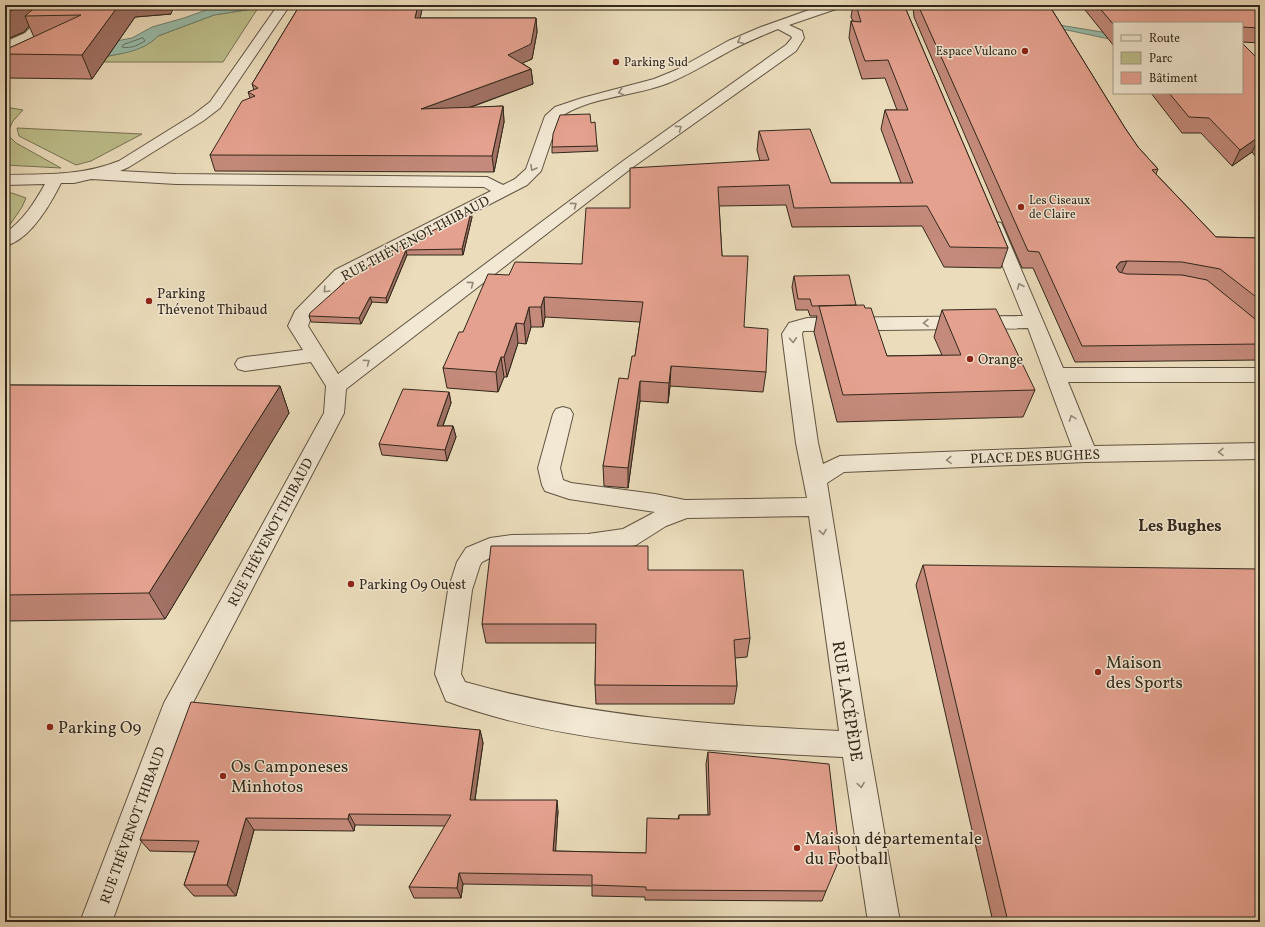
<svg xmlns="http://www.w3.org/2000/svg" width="1265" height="927" font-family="Vollkorn,serif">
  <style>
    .green { fill: #bdbf8c; stroke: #787454 }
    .water { fill: #99bcaa; stroke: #708171 }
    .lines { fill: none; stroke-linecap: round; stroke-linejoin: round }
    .shore { stroke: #667262; stroke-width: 1 }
    .minor-casing { stroke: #605543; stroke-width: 2 }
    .minor { fill: #f2e8d3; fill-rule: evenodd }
    .wall { fill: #c48a7b; stroke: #32281b }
    .shaded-wall { fill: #a07164; stroke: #32281b }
    .building { fill: #e4a18f; stroke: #32281b }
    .oneway { stroke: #928877 }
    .poi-dot { fill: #8f2418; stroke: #f2e8d3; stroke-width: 1.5 }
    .labels { text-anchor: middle; stroke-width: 3; stroke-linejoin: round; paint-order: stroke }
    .far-poi-label { font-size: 12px; fill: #32281b; stroke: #f2e8d3; text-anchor: start }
    .street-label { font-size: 14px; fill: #32281b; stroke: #f2e8d3 }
    .poi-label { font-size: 14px; fill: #32281b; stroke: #f2e8d3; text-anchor: start }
    .quarter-label { font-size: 16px; font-weight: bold; fill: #32281b; stroke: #f2e8d3 }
    .near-poi-label { font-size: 17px; fill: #32281b; stroke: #f2e8d3; text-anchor: start }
    .near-street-label { font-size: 17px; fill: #32281b; stroke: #f2e8d3 }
  </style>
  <rect width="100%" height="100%" fill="#ebdcbb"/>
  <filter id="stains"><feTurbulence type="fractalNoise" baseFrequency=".005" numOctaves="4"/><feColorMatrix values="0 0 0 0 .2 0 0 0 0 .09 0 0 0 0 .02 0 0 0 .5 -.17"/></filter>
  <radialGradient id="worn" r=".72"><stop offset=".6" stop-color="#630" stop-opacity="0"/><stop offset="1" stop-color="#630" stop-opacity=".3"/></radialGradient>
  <!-- green -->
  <path class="green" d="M258,8L223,62H83C107,54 140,55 158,36L214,15Z
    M5,107L23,110L13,121L7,134L16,143L61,168L5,165Z
    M17,128L142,134L91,161L76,165L19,136Z
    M5,193H12L26,198L22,207L5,232Z"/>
  <!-- water -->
  <path class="water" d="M232,5H260L258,8L214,15L158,36C141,54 114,54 92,59L105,43L132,38L152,27L184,18L209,9Z
    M1053,24L1114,34V40L1048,26Z"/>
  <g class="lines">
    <!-- shore -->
    <path class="shore" d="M143,38L145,41C138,45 131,49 122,47L123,45Z"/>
    <defs>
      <path id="minor" d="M52,5H65C48,29 34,43 5,50V42L25,33Z
        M278,5H290L220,108L203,121L129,167L120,171L176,174L487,177L503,185L515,179L526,169L545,116L555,107L582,98L654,79L676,70L728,41L761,27L823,5H841L839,8L789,25L802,31L804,38L796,51L633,167L346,389L344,413L186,716L112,922H80L164,703L324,413L326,386L311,362L245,371L238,369L235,364L238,359L245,357L303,350L288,326L295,311L335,270L491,191L484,187L176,184L91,179L74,183H61C50,205 30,240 5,246V233C23,221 35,202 45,184L5,185V175C44,174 82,176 119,161L193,115L210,102ZM778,29L791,36L792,38L786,45L623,161L338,374L308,326L311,317L347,278L527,185L541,171L559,118C588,97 629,97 663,85C686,77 707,63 728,52C744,43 761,36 778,29Z
        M995,222L1001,223L1003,227L1063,368H1260V382H1068L1094,446L1260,443V459L1086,462L844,472L827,483L869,745L900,922H868L843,757C714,751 568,746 446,701L435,674L448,590L457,562L466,548L490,538L512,535L588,534L623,529L655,512L569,499L545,491L542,485L538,468L553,414L556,409L563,407L570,409L573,414L560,468L563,480L571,483L655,494L685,500L807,498L796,443L782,334L789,323L807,318L1023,316L987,227L989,223ZM1028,328L1072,447L840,456L823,464L818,443L802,334L803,331ZM809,516L839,731C713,725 588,717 465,682L461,674L472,590L480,565L482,562L494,556L512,553L588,552L628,547L636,545L666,526L687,518Z"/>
    </defs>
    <!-- minor casing -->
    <use href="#minor" class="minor-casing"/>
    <!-- minor -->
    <use href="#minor" class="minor"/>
  </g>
  <!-- wall -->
  <path class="wall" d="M5,5L171,14L135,17L92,79L8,78L5,72V50L34,37L29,26L24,32L7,39H5Z
    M300,5H423L420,18H536L537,32L532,59L522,63L531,69L533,84L469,108L503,106L504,122L494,172L215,171L210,155L250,98L248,92L254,90L252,84Z
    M853,5H904L1008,248L1001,268L944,267L922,226L792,227L786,205L719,206L722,256L744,327L766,372L763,392L670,386L668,403L640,401L628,488L604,486L603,466L635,356L640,322L545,317L543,327H531L526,344L518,343L507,377H504L498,392L447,388L443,368L463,332L509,275L582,264L630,208L760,161L757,150L759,131L831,183H901L881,129L885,110H897L885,78L862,79L849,38L851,21H853L851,17Z
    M913,5H1049L1125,128L1138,147L1158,169L1156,174L1216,237L1260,238V360L1075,362L1033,268H1022L914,17Z
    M1081,5H1260V43L1242,42V23H1114V46Z
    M1260,61V162L1252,152L1232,166L1201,133H1182L1151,93H1242Z
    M591,123L597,146L598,151L552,153V147Z
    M472,217L463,255H407L387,303L372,302L361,324L311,322L309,316L389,252Z
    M794,276L856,305L865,308L887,356L942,355L934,337L942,310L1035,390L1023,417L837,422L814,332L817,316H810L808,310H796L792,287Z
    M5,385L280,386L289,413L165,619L5,621Z
    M449,392L451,403L443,426H453L456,437L447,461L382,455L379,444Z
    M923,565L1260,922H993L916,585Z
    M648,570L750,638L747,657L735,658L737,686L734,704H596L595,685L596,643H486L482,624Z
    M480,730L483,743L475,800L558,811L555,851L646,853L678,819L679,815H708L706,764L708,752L826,891L822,901L645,900V897L592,896V886L463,884L461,898H414L409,887L445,826L355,825L354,831L254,830L236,896H194L184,885L195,852L150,851L140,840Z"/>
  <!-- shaded-wall -->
  <path class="shaded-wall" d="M18,5H50L25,16L29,26L24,32L7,39L5,35V13Z
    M119,5H174L171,14L135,17L92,79L82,55Z
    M418,5H423L417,32L415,18Z
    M536,18L537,32L532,59L509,69L508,55Z
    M531,69L533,84L424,124L421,109Z
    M503,106L504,122L494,172L492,156Z
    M1260,136L1252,152L1232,166L1240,150Z
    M471,212L472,217L463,255L462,249Z
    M406,250L407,255L387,303L386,298Z
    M1127,261L1119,278L1116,267L1120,262Z
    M370,297L372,302L361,324L359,318Z
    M544,297L545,317L543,327L541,307Z
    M529,307L531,327L526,344L524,324Z
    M516,323L518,343L507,377L504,357Z
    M501,357L504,377L498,392L496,372Z
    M671,366L670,386L668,403L669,383Z
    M640,381V401L628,488V468Z
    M280,386L289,413L165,619L149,593Z
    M449,392L451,403L439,436L437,426Z
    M453,426L456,437L447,461L445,450Z
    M480,730L483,743L473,812L470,800Z
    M557,800L558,811L555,862L553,851Z
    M349,814L355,825L354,831L348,819Z
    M246,818L254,830L236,896L227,885Z
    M459,873L463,884L461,898L457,888Z"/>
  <!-- building -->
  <path class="building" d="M5,5H18L14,9L5,13Z
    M38,5H119L82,55L5,54V50L81,15L25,16Z
    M300,5H418L415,18H536L531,44L508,55L531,69L421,109L503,106L492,156L210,155L242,101L255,96L248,92L258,88L252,84Z
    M856,5H904L1008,248L950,247L927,206L794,208L789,185L718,187L722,256H748L744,327L768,329L766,372L671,366L669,383L640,381L628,468L603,466L619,378L628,379L632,356H635L643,302L544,297L541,307H529L524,324L516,323L504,357H501L496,372L443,368L459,332H463L488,274L509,275L515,262L582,264L586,208H630V168L769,160L759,131L810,129L831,183H913L885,110H908L888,60L865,61L851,21L861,22Z
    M918,5H1049L1125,128L1138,147L1158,169L1152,170L1216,237L1260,238V300L1220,269L1182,262L1127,261L1120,262L1116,267L1119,272L1127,274L1182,275L1207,280L1260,323V344L1082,346L1039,252L1028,251Z
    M1097,5H1260V28L1242,27V23H1114V25Z
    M1242,43L1260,61V91H1256L1260,96V136L1240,150L1209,118L1189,117L1169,93H1242Z
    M590,114L591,123L595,122L597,146L552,147L553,134L560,115Z
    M471,212L462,249L406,250L386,298L370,297L359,318L309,316L310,313L347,280L389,252Z
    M849,275L856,305L812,306L810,299H798L794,276Z
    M864,305L865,308H871L887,356L961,355L942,310L996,309L1035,390L843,395L819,306Z
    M5,385L280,386L149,593L5,595Z
    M403,389L449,392L437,426H453L445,450L379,444Z
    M491,546H648V570H743L750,638L734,640L737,686L595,685L596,624H482Z
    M923,565L1260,569V922L1122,920V922H1008Z
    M191,702L480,730L470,800H557L553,851L646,853L647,818L679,819V815H710L708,752L829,764L840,858L826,891L646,890V887L592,885V875L459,873L457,888L409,887L451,815L349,814L348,819L246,818L227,885H184L199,841L140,840Z"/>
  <!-- one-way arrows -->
  <defs><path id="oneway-chevron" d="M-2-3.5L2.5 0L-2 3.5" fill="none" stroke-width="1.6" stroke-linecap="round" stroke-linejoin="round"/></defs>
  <g class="oneway">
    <use href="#oneway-chevron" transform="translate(740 41) rotate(154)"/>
    <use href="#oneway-chevron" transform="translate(621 92) rotate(165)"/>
    <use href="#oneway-chevron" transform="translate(679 128) rotate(-36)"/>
    <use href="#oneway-chevron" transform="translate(533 168) rotate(119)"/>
    <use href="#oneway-chevron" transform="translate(574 205) rotate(-37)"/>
    <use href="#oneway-chevron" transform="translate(471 284) rotate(-37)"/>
    <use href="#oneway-chevron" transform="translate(1020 286) rotate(-113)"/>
    <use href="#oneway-chevron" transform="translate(326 290) rotate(134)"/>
    <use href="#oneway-chevron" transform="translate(926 323) rotate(179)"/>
    <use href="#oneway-chevron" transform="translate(793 340) rotate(86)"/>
    <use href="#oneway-chevron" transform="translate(367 362) rotate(-36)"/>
    <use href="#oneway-chevron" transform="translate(1072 418) rotate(-111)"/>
    <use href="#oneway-chevron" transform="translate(1221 452) rotate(179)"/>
    <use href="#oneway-chevron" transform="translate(949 460) rotate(178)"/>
    <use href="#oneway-chevron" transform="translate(823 532) rotate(81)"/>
    <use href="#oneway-chevron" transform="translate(861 785) rotate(81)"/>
  </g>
  <!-- markers -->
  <g class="poi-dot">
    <circle cx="1025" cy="51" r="4"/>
    <circle cx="616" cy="62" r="4"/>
    <circle cx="1021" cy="207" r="4"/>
    <circle cx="149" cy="301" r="4"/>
    <circle cx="970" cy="359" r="4"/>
    <circle cx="351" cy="584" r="4"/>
    <circle cx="1098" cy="672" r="4"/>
    <circle cx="50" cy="727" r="4"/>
    <circle cx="223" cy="776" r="4"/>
    <circle cx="797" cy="848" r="4"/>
  </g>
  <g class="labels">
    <!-- far-poi labels -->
    <g class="far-poi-label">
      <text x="1017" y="55" text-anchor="end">Espace Vulcano</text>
      <text x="624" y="66">Parking Sud</text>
      <text x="1029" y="204">Les Ciseaux<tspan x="1029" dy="14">de Claire</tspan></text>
    </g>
    <!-- street labels -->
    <g class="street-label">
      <text transform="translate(415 238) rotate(-28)" y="5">RUE THÉVENOT THIBAUD</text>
      <text transform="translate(1035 456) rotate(-2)" y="5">PLACE DES BUGHES</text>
      <text transform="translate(270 532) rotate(-62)" y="5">RUE THÉVENOT THIBAUD</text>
      <text transform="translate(132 825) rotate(-70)" y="5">RUE THÉVENOT THIBAUD</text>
    </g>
    <!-- poi labels -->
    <g class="poi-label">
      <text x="157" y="298">Parking<tspan x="157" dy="16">Thévenot Thibaud</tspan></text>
      <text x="978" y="364">Orange</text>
      <text x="359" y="589">Parking O9 Ouest</text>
    </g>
    <!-- quarter labels -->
    <g class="quarter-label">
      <text x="1180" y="531">Les Bughes</text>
    </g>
    <!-- near-poi labels -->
    <g class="near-poi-label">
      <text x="1106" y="668">Maison<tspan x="1106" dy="20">des Sports</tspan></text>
      <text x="58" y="733">Parking O9</text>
      <text x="231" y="772">Os Camponeses<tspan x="231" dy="20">Minhotos</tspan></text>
      <text x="805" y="844">Maison départementale<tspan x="805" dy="20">du Football</tspan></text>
    </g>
    <!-- near-street labels -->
    <g class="near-street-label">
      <text transform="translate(848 701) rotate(81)" y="6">RUE LACÉPÈDE</text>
    </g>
  </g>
  <!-- margin -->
  <rect width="1265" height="927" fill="none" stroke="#ebdcbb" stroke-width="20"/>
  <rect x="6" y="6" width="1253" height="915" fill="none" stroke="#32281b" stroke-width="2"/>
  <rect x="10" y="10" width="1245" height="907" fill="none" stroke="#32281b"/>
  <!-- legend -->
  <rect x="1113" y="22" width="130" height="72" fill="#f2e8d3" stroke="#a59b89"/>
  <rect x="1121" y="35" width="20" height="6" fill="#f2e8d3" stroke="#a59b89"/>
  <text x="1149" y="42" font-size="12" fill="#32281b">Route</text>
  <rect x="1121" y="52" width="20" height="12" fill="#bdbf8c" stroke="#a59b89"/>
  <text x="1149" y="62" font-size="12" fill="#32281b">Parc</text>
  <rect x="1121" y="72" width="20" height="12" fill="#e4a18f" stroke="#a59b89"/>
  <text x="1149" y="82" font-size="12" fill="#32281b">Bâtiment</text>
  <rect width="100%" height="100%" filter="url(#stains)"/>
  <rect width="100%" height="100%" fill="url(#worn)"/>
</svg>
